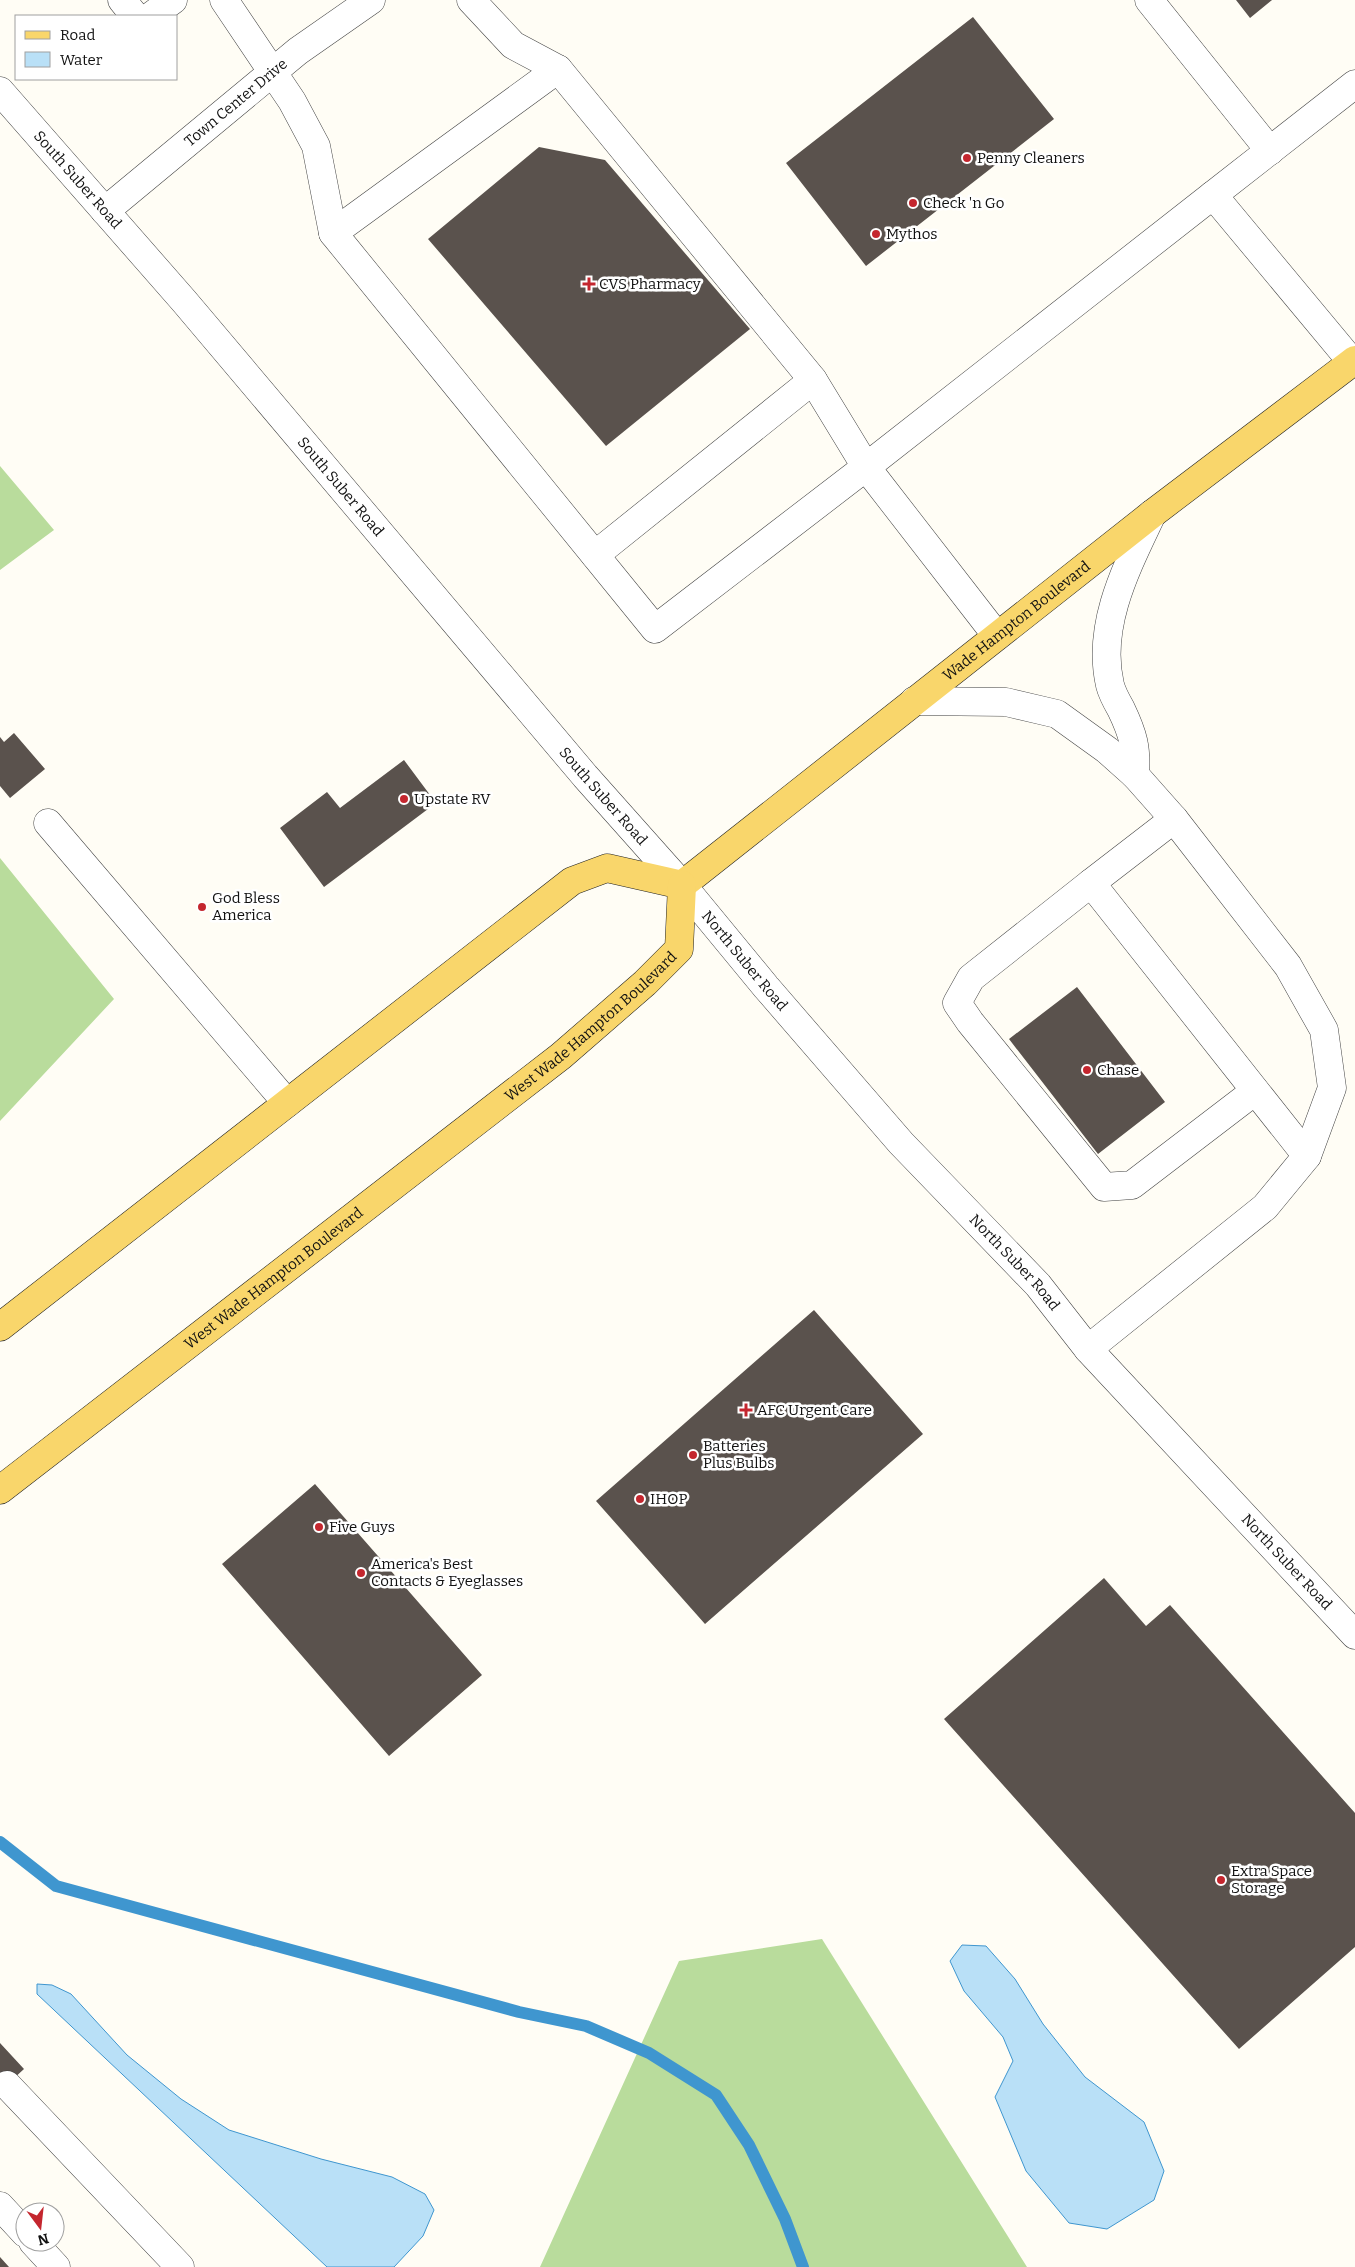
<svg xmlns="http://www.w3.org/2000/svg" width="1355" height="2267" font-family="Bitter,serif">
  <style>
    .forest { fill: #b9dc9c }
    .water { fill: #b9e0f7; stroke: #3f96cf }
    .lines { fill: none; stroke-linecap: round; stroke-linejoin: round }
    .stream { stroke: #3f96cf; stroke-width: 12 }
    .building { fill: #5a524d }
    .minor-casing { stroke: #444; stroke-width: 29 }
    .major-casing { stroke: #222; stroke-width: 29 }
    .minor { stroke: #fff; stroke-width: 28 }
    .major { stroke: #f9d66b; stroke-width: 28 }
    .poi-dot { fill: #c4262e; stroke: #fff; stroke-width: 2 }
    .labels { text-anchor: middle; stroke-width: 5; stroke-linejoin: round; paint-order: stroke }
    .street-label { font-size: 15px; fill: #111; stroke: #fff }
    .poi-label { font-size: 15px; fill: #111; stroke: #fff; text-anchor: start }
  </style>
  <rect width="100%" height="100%" fill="#fffdf5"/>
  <!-- forest -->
  <path class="forest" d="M0,466L54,530L0,570Z
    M0,858L114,999L0,1121Z
    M822,1939L1027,2267H540L679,1961Z"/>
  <!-- water -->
  <path class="water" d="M962,1945L986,1946L1015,1979L1043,2024L1085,2077L1144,2122L1164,2171L1154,2200L1107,2229L1069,2223L1026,2171L995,2097L1013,2061L1003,2037L964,1991L950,1961Z
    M37,1984L52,1985L71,1994L127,2055L181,2099L229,2130L321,2159L392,2177L425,2194L434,2210L423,2236L394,2267H327L37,1994Z"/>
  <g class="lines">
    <!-- stream -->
    <path class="stream" d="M0,1842L56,1886L519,2012L586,2026L649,2053L716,2095L749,2145L785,2219L803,2267"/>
  </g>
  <!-- building -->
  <path class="building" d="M1236,0H1272L1250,18Z
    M973,17L1054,119L866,266L786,163Z
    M539,147L605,160L750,329L606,446L428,239Z
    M14,733L45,769L10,798L0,786V737L4,742Z
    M404,760L436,803L324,887L280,828L327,792L340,808Z
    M1077,987L1165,1102L1098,1154L1009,1039Z
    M814,1310L923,1434L705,1624L596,1501Z
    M315,1484L482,1675L389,1756L222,1564Z
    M1104,1578L1146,1626L1170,1605L1355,1813V1947L1239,2049L944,1719Z
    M0,2043L24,2069L0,2091Z
    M0,2257L9,2267H0Z"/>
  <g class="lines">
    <defs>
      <g id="minor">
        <path d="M122,0L135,16"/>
        <path d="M224,0L292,101L316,146L333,233L655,629L866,467L813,380L558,69L513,45L471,0"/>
        <path d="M1149,0L1270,151"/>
        <path d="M151,16L173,0"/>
        <path id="s1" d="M0,91L184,301L585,776L682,885L766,987L901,1143L1038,1285L1088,1349L1355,1635"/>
        <path id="s2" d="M105,211L298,51L371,0"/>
        <path d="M333,233L558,69"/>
        <path d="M1352,362L1213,195L1355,84"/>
        <path d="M595,555L813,380"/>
        <path d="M997,636L866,467L1213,195"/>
        <path d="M914,701L1006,702L1057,714L1107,750L1135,775L1174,819L1288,966L1324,1030L1332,1088L1307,1156L1265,1207L1088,1349"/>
        <path d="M1135,775C1137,748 1133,734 1121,709C1117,702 1112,693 1110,685C1096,625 1127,567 1152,514"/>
        <path d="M1174,819L1091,883L1307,1156"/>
        <path d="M48,823L287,1103"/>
        <path d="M1091,883L971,978L957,1003L970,1022L1104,1187L1132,1185L1255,1091"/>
        <path d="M7,2085L180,2267"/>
        <path d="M0,2206L25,2233"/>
        <path d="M33,2242L56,2267"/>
      </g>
      <g id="major">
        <path id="s3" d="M682,885L1152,514L1355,360"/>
        <path d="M0,1327L572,881L607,868L682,885"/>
        <path id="s4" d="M0,1490L561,1056L645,983L679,949L682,885"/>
      </g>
    </defs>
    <!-- minor casing -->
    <use href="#minor" class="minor-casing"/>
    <!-- major casing -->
    <use href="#major" class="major-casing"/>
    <!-- minor -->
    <use href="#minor" class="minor"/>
    <!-- major -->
    <use href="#major" class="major"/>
  </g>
  <!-- markers -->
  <g class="poi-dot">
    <circle cx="967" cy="158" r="5"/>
    <circle cx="913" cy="203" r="5"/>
    <circle cx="876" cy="234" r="5"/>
    <path d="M586.5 276.5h5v5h5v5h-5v5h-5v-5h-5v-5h5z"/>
    <circle cx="404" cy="799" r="5"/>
    <circle cx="202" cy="907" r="5"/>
    <circle cx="1087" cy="1070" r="5"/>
    <path d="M743.5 1402.5h5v5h5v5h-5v5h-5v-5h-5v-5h5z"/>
    <circle cx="693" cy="1455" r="5"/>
    <circle cx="640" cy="1499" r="5"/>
    <circle cx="319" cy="1527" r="5"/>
    <circle cx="361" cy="1573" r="5"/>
    <circle cx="1221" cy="1880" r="5"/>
  </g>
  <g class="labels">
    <!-- street labels -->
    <g class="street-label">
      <text dy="5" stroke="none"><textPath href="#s2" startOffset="170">Town Center Drive</textPath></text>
      <text dy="5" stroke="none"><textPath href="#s1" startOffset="118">South Suber Road</textPath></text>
      <text dy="5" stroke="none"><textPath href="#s1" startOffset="522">South Suber Road</textPath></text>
      <text dy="5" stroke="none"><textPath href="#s3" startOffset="426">Wade Hampton Boulevard</textPath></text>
      <text dy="5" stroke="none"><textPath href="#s1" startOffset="928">South Suber Road</textPath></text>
      <text dy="5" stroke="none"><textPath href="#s1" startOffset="1145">North Suber Road</textPath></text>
      <text dy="5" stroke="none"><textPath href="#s4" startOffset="751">West Wade Hampton Boulevard</textPath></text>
      <text dy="5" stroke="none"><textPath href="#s1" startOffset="1550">North Suber Road</textPath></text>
      <text dy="5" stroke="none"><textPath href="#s4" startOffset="346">West Wade Hampton Boulevard</textPath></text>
      <text dy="5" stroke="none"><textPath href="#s1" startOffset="1955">North Suber Road</textPath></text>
    </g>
    <!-- poi labels -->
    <g class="poi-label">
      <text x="977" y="163">Penny Cleaners</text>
      <text x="923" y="208">Check 'n Go</text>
      <text x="886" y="239">Mythos</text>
      <text x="599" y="289">CVS Pharmacy</text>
      <text x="414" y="804">Upstate RV</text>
      <text x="212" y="903">God Bless<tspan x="212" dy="17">America</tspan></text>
      <text x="1097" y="1075">Chase</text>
      <text x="757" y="1415">AFC Urgent Care</text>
      <text x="703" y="1451">Batteries<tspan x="703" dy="17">Plus Bulbs</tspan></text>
      <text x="650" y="1504">IHOP</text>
      <text x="329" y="1532">Five Guys</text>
      <text x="371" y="1569">America's Best<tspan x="371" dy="17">Contacts &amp; Eyeglasses</tspan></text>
      <text x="1231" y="1876">Extra Space<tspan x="1231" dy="17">Storage</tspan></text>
    </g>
  </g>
  <!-- legend -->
  <rect x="15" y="15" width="162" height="65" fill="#ffffff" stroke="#a0a0a0"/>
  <rect x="25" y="31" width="25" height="8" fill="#f9d66b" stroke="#a0a0a0"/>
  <text x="60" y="40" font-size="15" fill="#111111">Road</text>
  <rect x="25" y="52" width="25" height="15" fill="#b9e0f7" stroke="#a0a0a0"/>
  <text x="60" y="65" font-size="15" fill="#111111">Water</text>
  <!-- north arrow -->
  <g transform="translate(40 2227) rotate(165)"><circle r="24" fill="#ffffff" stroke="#a0a0a0"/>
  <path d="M0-4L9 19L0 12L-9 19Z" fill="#c4262e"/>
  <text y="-8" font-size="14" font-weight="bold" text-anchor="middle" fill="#111111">N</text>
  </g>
</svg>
